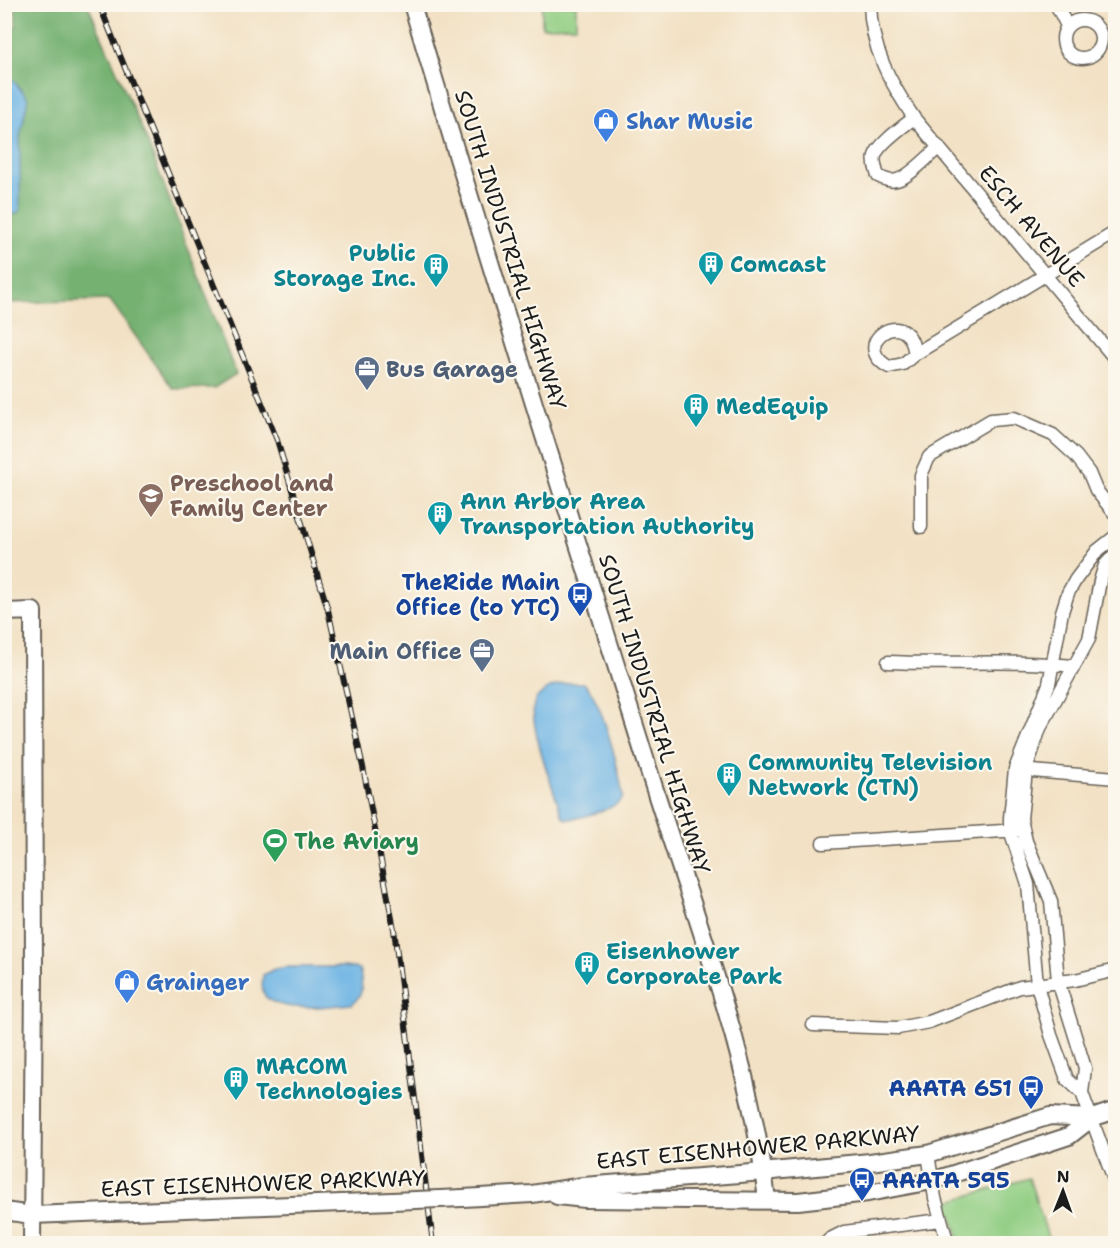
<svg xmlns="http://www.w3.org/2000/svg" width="1120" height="1248" font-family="'Shantell Sans',sans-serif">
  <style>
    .green { fill: #91ce83; stroke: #567550; stroke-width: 1.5 }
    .forest { fill: #74b171; stroke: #486646; stroke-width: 1.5 }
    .water { fill: #6db4e4; stroke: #446880; stroke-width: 1.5 }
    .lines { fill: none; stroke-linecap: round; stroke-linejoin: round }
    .street-casing { stroke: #676157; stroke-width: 15 }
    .secondary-casing { stroke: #676157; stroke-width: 20 }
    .street { stroke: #fff; stroke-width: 12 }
    .secondary { stroke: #fff; stroke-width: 16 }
    .rail-casing { stroke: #1c1c1c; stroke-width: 6 }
    .rail { stroke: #fbf7ec; stroke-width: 4; stroke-dasharray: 11; stroke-linecap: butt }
    .secondary-bridge-casing { stroke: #676157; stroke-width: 20; stroke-linecap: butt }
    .secondary-bridge { stroke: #fff; stroke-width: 16 }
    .labels { text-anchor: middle; stroke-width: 4.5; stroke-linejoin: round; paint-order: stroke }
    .shop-label { font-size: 22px; font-weight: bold; fill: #366cbe; stroke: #fbf7ec; text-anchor: start }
    .street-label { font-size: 22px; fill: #1c1c1c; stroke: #fbf7ec }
    .culture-label { font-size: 22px; font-weight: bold; fill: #0d838f; stroke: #fbf7ec; text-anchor: start }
    .service-label { font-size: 22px; font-weight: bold; fill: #4e5e75; stroke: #fbf7ec; text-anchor: start }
    .education-label { font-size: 22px; font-weight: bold; fill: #785e54; stroke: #fbf7ec; text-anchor: start }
    .transit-label { font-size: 22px; font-weight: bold; fill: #164399; stroke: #fbf7ec; text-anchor: end }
    .leisure-label { font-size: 22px; font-weight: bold; fill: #27864d; stroke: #fbf7ec; text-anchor: start }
  </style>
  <rect width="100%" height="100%" fill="#fbf7ec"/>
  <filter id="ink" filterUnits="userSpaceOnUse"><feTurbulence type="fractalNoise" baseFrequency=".0167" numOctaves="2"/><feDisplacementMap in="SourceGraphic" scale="12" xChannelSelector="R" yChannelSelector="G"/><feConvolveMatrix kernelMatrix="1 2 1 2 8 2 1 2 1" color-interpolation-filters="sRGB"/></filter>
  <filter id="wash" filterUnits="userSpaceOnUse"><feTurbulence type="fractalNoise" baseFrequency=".008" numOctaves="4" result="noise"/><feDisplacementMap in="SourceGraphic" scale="24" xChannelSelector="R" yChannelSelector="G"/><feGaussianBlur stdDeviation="1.35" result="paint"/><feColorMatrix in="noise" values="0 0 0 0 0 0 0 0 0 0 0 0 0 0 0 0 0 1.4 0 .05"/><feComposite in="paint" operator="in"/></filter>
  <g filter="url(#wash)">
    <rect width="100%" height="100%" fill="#f2e1c4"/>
    <!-- green -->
    <path class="green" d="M542,5H576V26L542,27Z
      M1029,1178L1050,1243H960L947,1202Z"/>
    <!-- forest -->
    <path class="forest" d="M15,5H88L146,138L236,374L214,388L173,389L110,300L5,303L4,28L16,27Z"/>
    <!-- water -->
    <path class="water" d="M5,71L28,98L20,137V211L5,219Z
      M571,683H584C603,701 619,770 623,797C618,809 578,819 565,819L562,815C555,794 526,719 535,701C541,689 559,684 571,683Z
      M287,967H344L359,969C363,983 364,995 352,1004C330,1006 283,1013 267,998C261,993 262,983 263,975L274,969Z"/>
  </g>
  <g filter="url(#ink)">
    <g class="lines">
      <defs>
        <path id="street" d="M870,4C871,49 890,82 914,118L1116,360
          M1056,4L1067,26
          M1063 39a19 19 0 1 1 38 0a19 19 0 1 1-38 0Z
          M914,118C904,126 878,144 875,156C873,163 876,169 878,176C884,179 889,182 897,180C909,177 929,156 939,147
          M915,354C914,349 913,344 911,340C897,311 851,346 889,367L903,364L915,354L1116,232
          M921,527V475L929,457L991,420L1014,418L1053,435L1076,456L1089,473L1096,490L1116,515
          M1116,553L1105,565L1100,581L1089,639L1040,728L1026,770L1021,819L1026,841L1051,901L1058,981L1085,1068L1082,1093L1116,1185
          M888,662C950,665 1012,659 1074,666
          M1020,770L1116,778
          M823,843L1018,830
          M813,1025L898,1028L929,1022L1020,987L1075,980L1116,970
          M1082,1093L1067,1079L1051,1035L1037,985L1028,884L1010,830V818L1015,769L1049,684L1062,612L1068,593L1076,579L1097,551L1116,536
          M928,1154L935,1198L948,1244
          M825,1244L830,1239L844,1232L941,1220"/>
        <path id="secondary" d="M412,4C487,261 570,516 649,771C693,913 750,1052 767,1200
          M4,612L33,611L34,975L32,1244
          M557,1196L585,1199L798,1201L868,1193L932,1181L1069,1136L1092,1118L1116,1110
          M463,1198L532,1194L583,1186L740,1174L870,1162L928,1154L1050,1116L1092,1118
          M4,1211L32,1215L392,1201"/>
      </defs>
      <!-- street casing -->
      <use href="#street" class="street-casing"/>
      <!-- secondary casing -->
      <use href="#secondary" class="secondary-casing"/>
      <!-- street -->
      <use href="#street" class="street"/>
      <!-- secondary -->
      <use href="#secondary" class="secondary"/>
      <defs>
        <path id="rail" d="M99,4L277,440L328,610L363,767L394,929L433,1244"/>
      </defs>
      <!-- rail casing -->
      <use href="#rail" class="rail-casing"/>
      <!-- rail -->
      <use href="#rail" class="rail"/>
      <defs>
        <path id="secondary-bridge" d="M392,1201L463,1198"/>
      </defs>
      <!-- secondary-bridge casing -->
      <use href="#secondary-bridge" class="secondary-bridge-casing"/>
      <!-- secondary-bridge -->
      <use href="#secondary-bridge" class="secondary-bridge"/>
    </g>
  </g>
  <!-- icons -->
  <defs>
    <symbol id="shop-pin" viewBox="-11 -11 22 30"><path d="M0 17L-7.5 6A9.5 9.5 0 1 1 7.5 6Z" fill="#3f7fe0" stroke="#fbf7ec"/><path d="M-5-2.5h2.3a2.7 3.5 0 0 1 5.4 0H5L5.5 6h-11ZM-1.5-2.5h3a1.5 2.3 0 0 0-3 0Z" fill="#fff"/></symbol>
    <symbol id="building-pin" viewBox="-11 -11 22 30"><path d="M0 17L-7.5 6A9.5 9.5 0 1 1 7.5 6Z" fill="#0f9aa8" stroke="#fbf7ec"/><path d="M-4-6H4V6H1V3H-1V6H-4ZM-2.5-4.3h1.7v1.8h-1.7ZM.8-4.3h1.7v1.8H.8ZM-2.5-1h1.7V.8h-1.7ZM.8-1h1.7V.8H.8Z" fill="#fff"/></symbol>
    <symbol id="office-pin" viewBox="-11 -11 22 30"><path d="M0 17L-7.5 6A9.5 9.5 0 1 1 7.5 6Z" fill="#5c6f8a" stroke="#fbf7ec"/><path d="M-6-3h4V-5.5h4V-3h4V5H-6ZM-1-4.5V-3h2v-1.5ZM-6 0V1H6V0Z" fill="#fff"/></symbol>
    <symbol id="school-pin" viewBox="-11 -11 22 30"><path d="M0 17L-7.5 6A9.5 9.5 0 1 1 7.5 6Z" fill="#8d6e63" stroke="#fbf7ec"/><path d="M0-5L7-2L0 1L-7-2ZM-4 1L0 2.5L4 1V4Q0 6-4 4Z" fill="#fff"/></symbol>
    <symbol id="bus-pin" viewBox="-11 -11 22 30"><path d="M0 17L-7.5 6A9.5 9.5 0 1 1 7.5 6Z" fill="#1a4fb4" stroke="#fbf7ec"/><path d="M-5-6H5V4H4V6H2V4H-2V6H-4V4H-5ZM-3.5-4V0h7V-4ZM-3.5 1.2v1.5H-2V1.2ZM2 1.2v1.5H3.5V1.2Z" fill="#fff"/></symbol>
    <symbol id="stadium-pin" viewBox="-11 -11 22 30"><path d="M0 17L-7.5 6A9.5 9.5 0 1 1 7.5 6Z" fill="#2e9e5b" stroke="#fbf7ec"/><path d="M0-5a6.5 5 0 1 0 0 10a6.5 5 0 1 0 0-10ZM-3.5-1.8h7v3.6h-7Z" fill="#fff"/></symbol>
  </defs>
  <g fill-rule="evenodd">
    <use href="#shop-pin" x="591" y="106" width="30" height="40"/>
    <use href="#building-pin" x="696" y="249" width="30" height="40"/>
    <use href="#building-pin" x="421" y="251" width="30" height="40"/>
    <use href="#office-pin" x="352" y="354" width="30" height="40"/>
    <use href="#building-pin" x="681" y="391" width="30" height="40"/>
    <use href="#school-pin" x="136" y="481" width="30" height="40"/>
    <use href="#building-pin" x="425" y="499" width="30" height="40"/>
    <use href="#bus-pin" x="565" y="580" width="30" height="40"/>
    <use href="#office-pin" x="467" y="636" width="30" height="40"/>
    <use href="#building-pin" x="714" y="760" width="30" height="40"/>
    <use href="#stadium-pin" x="260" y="826" width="30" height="40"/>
    <use href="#building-pin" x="572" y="949" width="30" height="40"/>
    <use href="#shop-pin" x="112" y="967" width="30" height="40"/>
    <use href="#building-pin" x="221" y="1064" width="30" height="40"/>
    <use href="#bus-pin" x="1016" y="1073" width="30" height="40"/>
    <use href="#bus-pin" x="847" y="1165" width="30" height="40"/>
  </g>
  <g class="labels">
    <!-- shop labels -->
    <g class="shop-label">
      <text x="626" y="129">Shar Music</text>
      <text x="146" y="990">Grainger</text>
    </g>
    <!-- street labels -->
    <g class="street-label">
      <text transform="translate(1032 226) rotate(50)" y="8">ESCH AVENUE</text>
      <text transform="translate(511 250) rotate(73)" y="8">SOUTH INDUSTRIAL HIGHWAY</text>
      <text transform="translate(655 714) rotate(73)" y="8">SOUTH INDUSTRIAL HIGHWAY</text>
      <text transform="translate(758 1147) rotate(-5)" y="8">EAST EISENHOWER PARKWAY</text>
      <text transform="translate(263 1183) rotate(-2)" y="8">EAST EISENHOWER PARKWAY</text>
    </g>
    <!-- culture labels -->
    <g class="culture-label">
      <text x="416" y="261" text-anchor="end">Public<tspan x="416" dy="25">Storage Inc.</tspan></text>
      <text x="730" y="272">Comcast</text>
      <text x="716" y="414">MedEquip</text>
      <text x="460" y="509">Ann Arbor Area<tspan x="460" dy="25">Transportation Authority</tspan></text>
      <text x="748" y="770">Community Television<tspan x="748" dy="25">Network (CTN)</tspan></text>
      <text x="606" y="959">Eisenhower<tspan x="606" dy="25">Corporate Park</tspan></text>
      <text x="256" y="1074">MACOM<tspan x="256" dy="25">Technologies</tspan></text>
    </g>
    <!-- service labels -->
    <g class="service-label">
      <text x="386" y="377">Bus Garage</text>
      <text x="462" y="659" text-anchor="end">Main Office</text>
    </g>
    <!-- education labels -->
    <g class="education-label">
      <text x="170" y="491">Preschool and<tspan x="170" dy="25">Family Center</tspan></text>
    </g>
    <!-- transit labels -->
    <g class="transit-label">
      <text x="560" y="590">TheRide Main<tspan x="560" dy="25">Office (to YTC)</tspan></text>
      <text x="1012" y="1096">AAATA 651</text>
      <text x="882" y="1188" text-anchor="start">AAATA 595</text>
    </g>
    <!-- leisure labels -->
    <g class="leisure-label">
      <text x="294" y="849">The Aviary</text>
    </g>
  </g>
  <!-- margin -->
  <rect width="1120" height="1248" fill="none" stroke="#fbf7ec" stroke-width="24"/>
  <!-- north arrow -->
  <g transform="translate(1063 1191) rotate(1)" stroke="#fbf7ec" stroke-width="4.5" paint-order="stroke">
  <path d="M0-4.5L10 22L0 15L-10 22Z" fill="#1c1c1c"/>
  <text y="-9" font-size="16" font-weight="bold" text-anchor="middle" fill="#1c1c1c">N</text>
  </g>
</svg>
